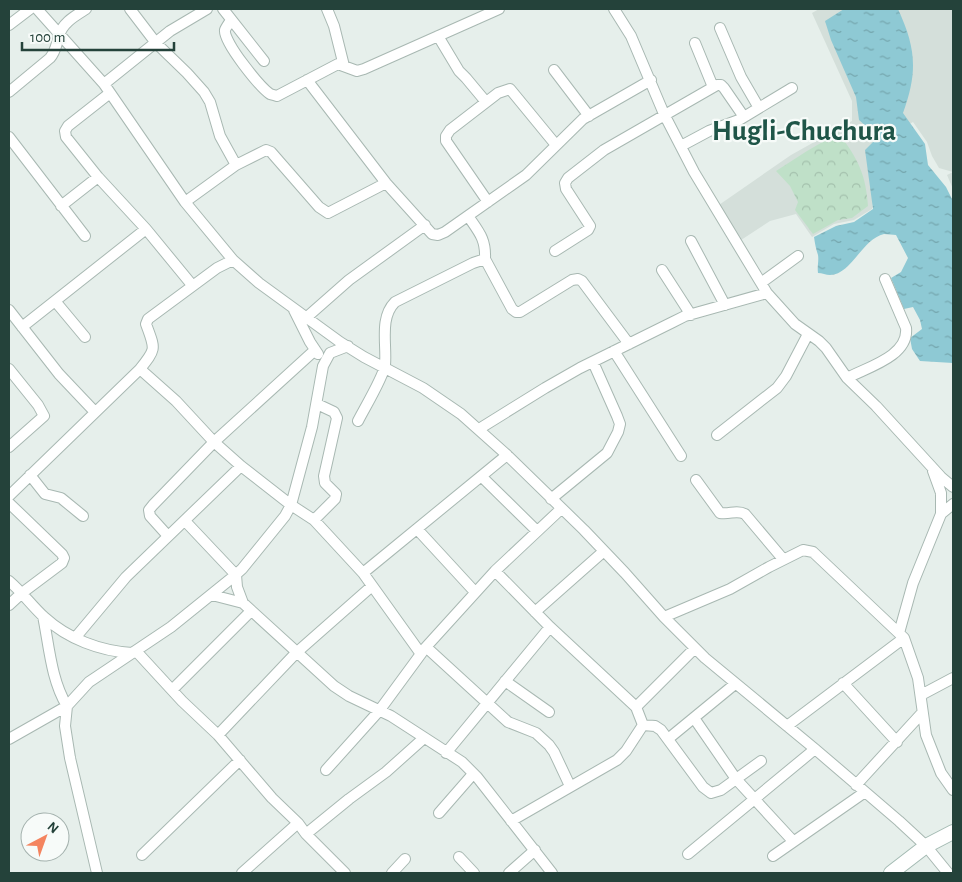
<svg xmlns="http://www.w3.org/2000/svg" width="962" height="882" font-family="'Alegreya Sans',sans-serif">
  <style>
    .built { fill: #d4dfda }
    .park { fill: url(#park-crowns) }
    .water { fill: url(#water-ripples) }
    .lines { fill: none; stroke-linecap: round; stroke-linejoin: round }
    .street-casing { stroke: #a8b8b2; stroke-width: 12 }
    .secondary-casing { stroke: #a4bbb3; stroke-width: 16 }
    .street { stroke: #fff; stroke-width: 10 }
    .secondary { stroke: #fff; stroke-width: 14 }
    .labels { text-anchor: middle; stroke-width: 4.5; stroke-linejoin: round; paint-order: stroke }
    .town-label { font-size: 29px; font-weight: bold; fill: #1f5548; stroke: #f7fbf9 }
  </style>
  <defs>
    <pattern id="park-crowns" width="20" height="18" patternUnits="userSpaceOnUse" patternTransform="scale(1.25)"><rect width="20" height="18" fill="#bfe0c8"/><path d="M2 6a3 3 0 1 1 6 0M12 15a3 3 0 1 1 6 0" fill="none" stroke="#a4c1ad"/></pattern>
    <pattern id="water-ripples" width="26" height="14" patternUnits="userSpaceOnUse" patternTransform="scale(1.25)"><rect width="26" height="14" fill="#8ec9d4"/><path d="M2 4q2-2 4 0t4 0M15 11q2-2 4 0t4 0" fill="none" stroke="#74a5ad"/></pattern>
  </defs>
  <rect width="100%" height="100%" fill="#e6efeb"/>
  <!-- built -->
  <path class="built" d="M819,9H953V189L947,175L953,172L939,168L932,156L927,142L913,122L881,139L872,209L854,220L834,224L812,237L796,214L770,221L738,242L716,207L791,155L852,121V101L812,13Z"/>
  <!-- park -->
  <path class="park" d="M838,133C858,158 866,175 868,206L852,218L838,220L813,234L795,210L798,202L790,186L776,171L807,151Z"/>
  <!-- water -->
  <path class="water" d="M844,9H898C916,48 918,72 903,113L925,144L928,165L946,187L953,201V363L920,361L912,349L910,338L922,329L920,320L913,307L904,309L891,278L901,272L908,258L896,235C893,235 888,234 884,234C862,239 851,275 830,275C826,275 822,273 818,273C817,266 819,261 818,255C816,249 815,244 814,237L836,226L854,222L873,209L865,150L874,141L869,129L859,120L856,97L831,40L825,21Z"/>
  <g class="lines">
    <defs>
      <path id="street" d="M37,9L104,84L185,202L233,260L259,283L340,342L364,357L423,388L461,414L507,455L584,530L625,573L664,617L705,658L815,749L899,821L926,846L948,873
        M130,9L156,43L187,73L204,92L210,102L220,136L236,165
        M223,9L264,61
        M327,9L334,26L344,66
        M614,9L631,36L664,114L694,172L767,293L795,324L819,341L826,348L847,378L876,406L941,477L953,487
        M231,20C230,22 226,27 225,30C223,42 260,87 270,94C273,95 274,95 277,96L338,64L357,71L364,69L499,9
        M9,25L30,9
        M720,28L741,77L759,108
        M438,36L459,71L466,78L486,102
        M695,43L713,87
        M554,70L589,116
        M307,80L386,183L432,234L438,235L445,232L526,175L583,119L651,80
        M104,84L170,31L207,9
        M9,92L50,58C56,51 56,45 59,36C62,23 75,16 86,9
        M110,93L68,126L65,131L66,137L98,177L146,229L192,285
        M9,137L85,236
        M681,146L709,131L739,120L792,88
        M185,202L236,165L266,150L271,152L319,207L328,213L386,183
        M488,202L446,141V136L450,130L498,93L510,89L556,145
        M61,206L98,177
        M468,216C479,232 486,239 485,259
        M691,241L725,305
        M555,251L588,230L590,226L566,189L565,183L568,178L604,150L717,85H721L724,88L744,117
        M662,270L691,315
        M761,283L798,256
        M55,301L85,337
        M9,310L59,374L95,412
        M294,310L310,342L318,354
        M307,317L349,280L425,225
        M22,327L146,229
        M614,351L681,456
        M9,369L38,405L44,416L9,447
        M140,369L176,401L214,442L241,466L291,505L314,520L363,573L421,654
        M847,378C868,367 909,356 906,328L885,279
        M358,421C364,409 384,376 385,365C387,345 379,318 395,302L473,263L485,259L512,309L516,312H520L572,280L578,279L582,281L629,344
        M479,429L545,388L580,368L673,322L685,316L767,293
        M717,435L777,388L786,376L808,334
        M30,475L45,494L61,498L83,516
        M482,477L537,531
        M696,480L720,513C730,515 736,509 745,514L783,559
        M9,496L140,369C157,348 155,349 146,324L148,319L217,268L233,260
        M551,499L607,453L618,432L620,424L617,416L593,362
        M9,503L62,554L64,558L62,563L22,593L9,605
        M941,514L953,504
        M314,520L335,499L336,494L325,483L324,476L337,418L334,412L317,404
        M185,521L236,575L237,587L243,603
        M417,529L475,592
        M168,536L150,516L149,510L153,505L214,442L315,350
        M495,571L550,627L636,707L643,725L626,751L617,760L511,821
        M363,573L507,455
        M9,581C22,592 32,606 44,617C68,639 100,651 132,653
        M212,595L243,603L334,686L349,696L391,716L462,762L477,777L552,873
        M535,612L604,551
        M664,617L730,589L769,567L803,550L813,552L904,638L918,678L926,735L941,773L953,790
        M899,633L913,583L941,514V493L933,471
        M75,638L126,577L241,466
        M426,647L508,722L536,733L549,745L554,752L570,786
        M136,651L182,701L218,735L272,798L298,823L306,834L345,873
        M505,681L549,712
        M843,683L897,742
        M173,689L251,611
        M921,695L953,678
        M636,707L695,648
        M694,718L736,779L793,841
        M643,725L655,726L661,730L703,787L711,793L721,790L761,761
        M787,726L904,638
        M218,735L296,653L372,586
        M9,739L67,706C51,680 49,645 43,616
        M668,739L735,684
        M446,753L550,627
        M326,770L379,711L426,647L495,571L561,509
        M856,785L922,713
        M439,813L473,774
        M306,834L349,799L386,772L424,738
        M688,854L815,749
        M142,855L240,760
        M773,856L865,792
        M459,857L474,873
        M97,873L70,758L65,726L67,706L89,682L171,627L233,577L242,569L285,516L291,505L312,427L323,366L330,353L348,346
        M242,873L298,823
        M392,873L405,859
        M509,873L535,850"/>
      <path id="secondary" d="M891,873L926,846L953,832"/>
    </defs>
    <!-- street casing -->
    <use href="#street" class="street-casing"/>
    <!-- secondary casing -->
    <use href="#secondary" class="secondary-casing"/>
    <!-- street -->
    <use href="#street" class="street"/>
    <!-- secondary -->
    <use href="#secondary" class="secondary"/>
  </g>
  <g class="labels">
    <!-- town labels -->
    <g class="town-label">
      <text x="804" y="140">Hugli-Chuchura</text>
    </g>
  </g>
  <!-- border -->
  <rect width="962" height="882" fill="none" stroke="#24423a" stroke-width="20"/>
  <!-- north arrow -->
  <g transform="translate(45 837) rotate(41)"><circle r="24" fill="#f7fbf9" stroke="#a3b1ad"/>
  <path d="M0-4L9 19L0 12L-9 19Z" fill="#f4845f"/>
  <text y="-8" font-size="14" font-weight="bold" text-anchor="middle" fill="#24423a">N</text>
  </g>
  <!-- scale -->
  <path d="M22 42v8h152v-8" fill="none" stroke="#24423a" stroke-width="2.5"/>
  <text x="30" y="42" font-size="15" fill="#24423a" stroke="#f7fbf9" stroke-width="4" paint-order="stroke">100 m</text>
</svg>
